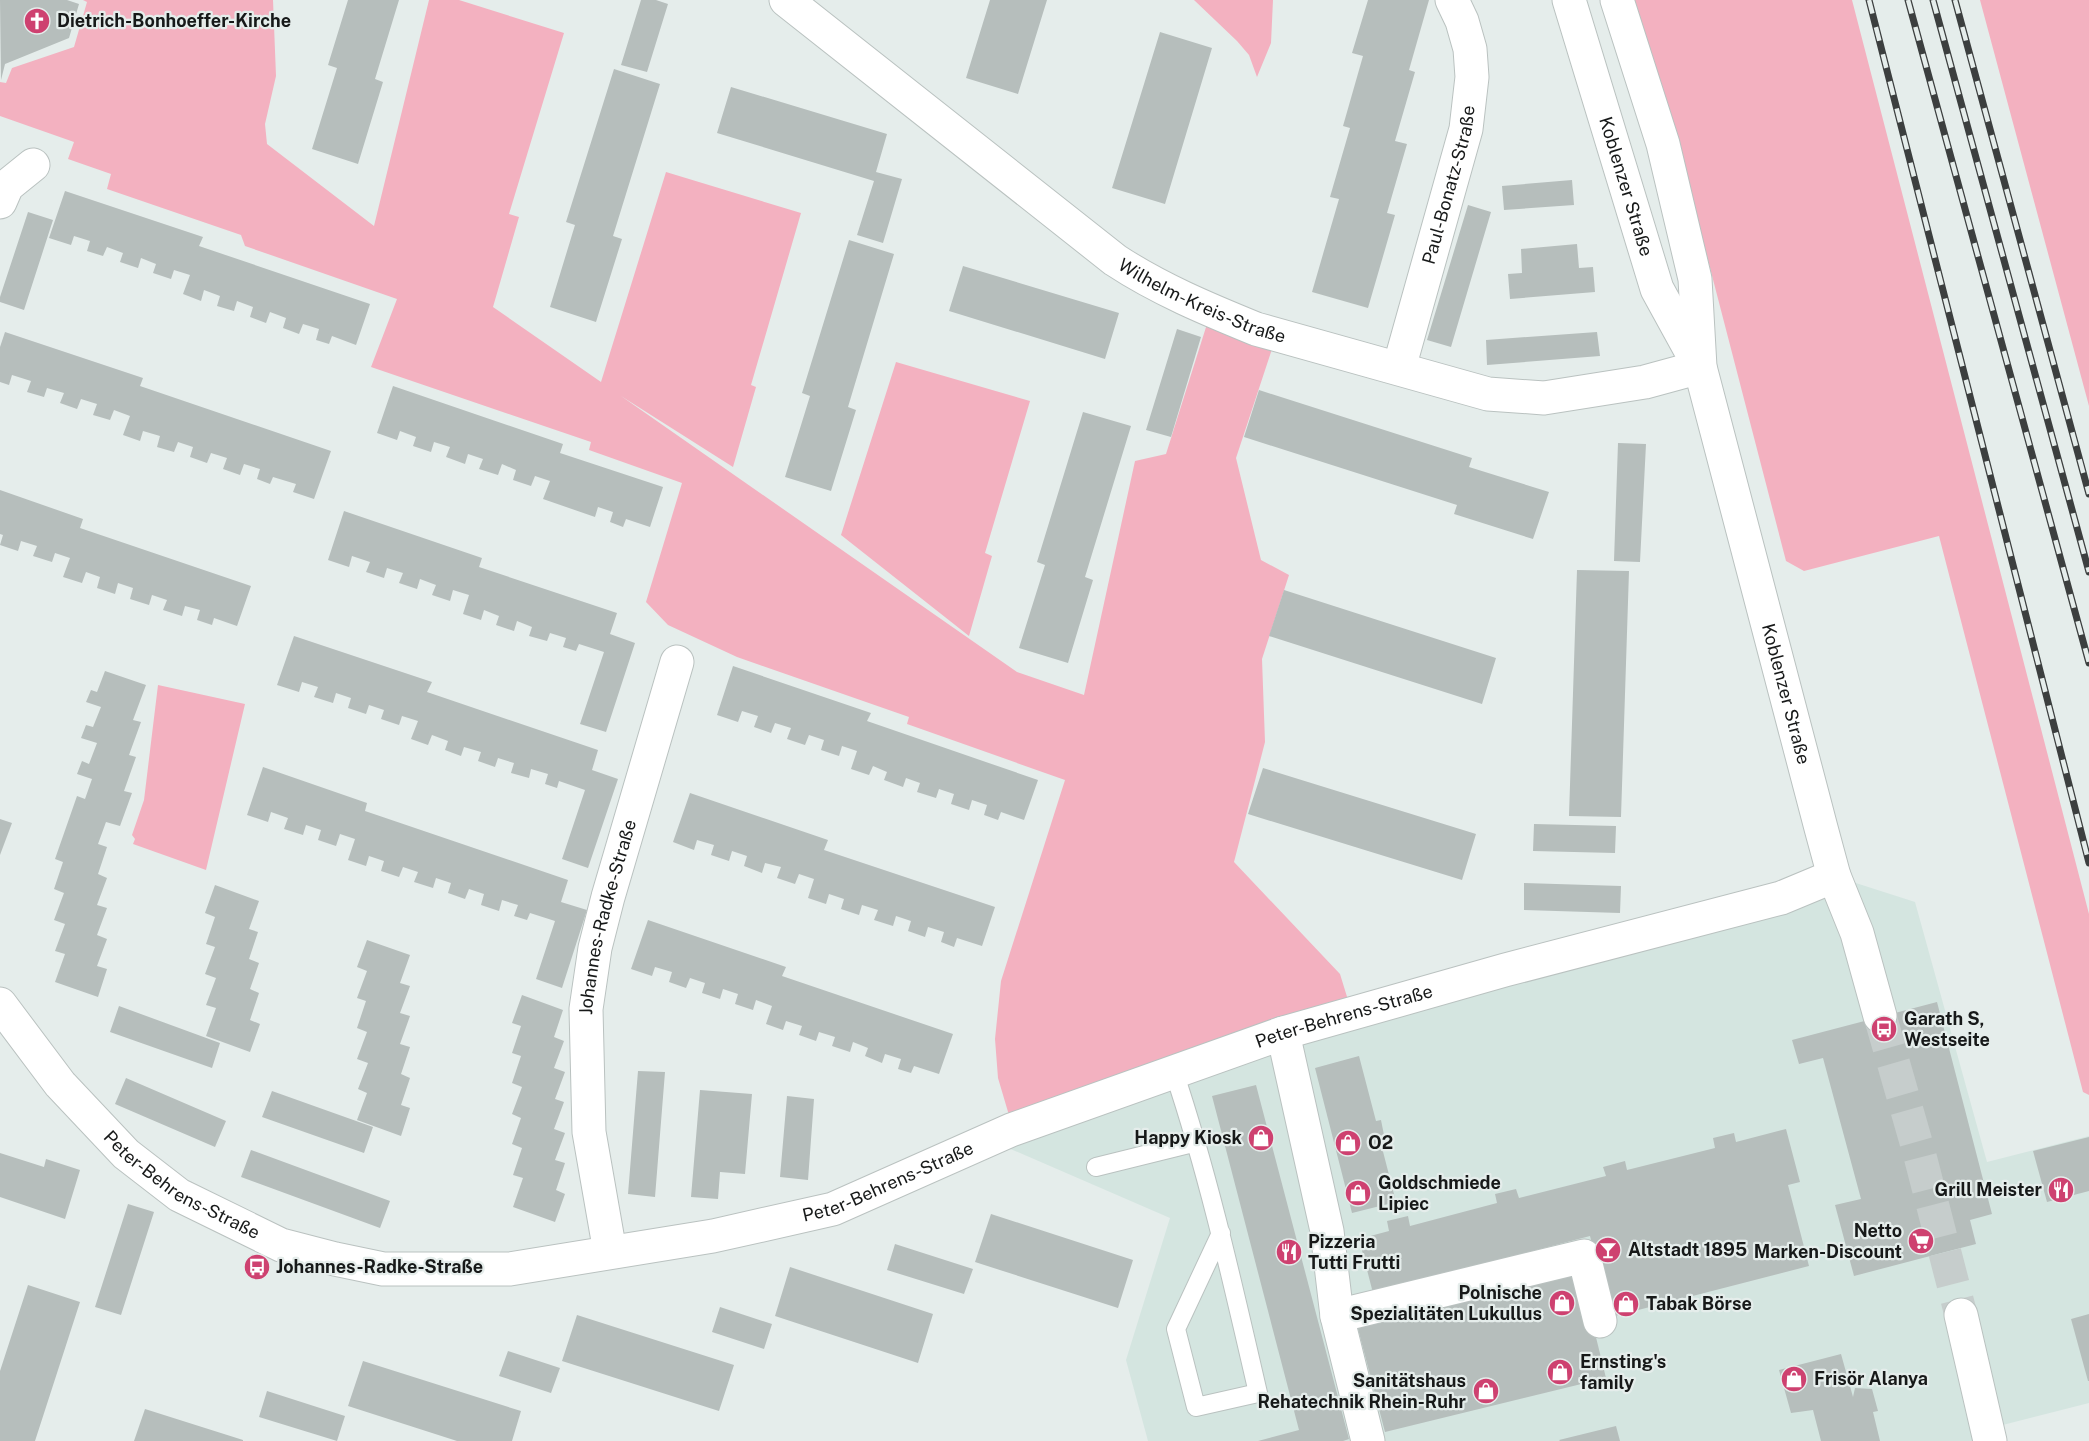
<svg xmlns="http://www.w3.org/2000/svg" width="2089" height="1441" font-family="'Public Sans',sans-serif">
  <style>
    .built { fill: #d4e5e0 }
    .green { fill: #f3b1c0 }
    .building { fill: #b6bebc }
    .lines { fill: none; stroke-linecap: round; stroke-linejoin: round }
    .secondary-tunnel { stroke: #c6cdcc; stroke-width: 33; stroke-dasharray: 33 16; stroke-linecap: butt }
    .lane-casing { stroke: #bac2c0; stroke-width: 20 }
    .street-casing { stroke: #bac2c0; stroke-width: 35 }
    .secondary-casing { stroke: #bac2c0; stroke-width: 35 }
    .lane { stroke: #fff; stroke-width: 18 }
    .street { stroke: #fff; stroke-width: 33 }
    .secondary { stroke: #fff; stroke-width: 33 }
    .rail-casing { stroke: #3c3f3f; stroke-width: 7 }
    .rail { stroke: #e5edeb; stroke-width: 4.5; stroke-dasharray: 14; stroke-linecap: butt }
    .labels { text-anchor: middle; stroke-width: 4.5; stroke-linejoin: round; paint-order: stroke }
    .poi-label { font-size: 18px; font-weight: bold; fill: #171919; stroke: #e5edeb; text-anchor: start }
    .street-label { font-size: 18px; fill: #171919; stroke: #e5edeb }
  </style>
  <rect width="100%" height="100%" fill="#e5edeb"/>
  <!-- built -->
  <path class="built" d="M1834,876L1915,902L1987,1162L2089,1136V1403L1987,1429L1990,1441H1148L1126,1360L1170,1218L1006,1147L1011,1130Z"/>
  <!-- green -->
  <path class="green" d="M83,0H273L276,76L265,124L267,144L374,226L429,0H459L564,33L509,214L519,217L493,307L601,382L666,172L801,213L751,385L756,387L733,467L621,396L1017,672L1084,695L1135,461L1166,454L1207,324L1273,346L1236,458L1261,560L1289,575L1262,659L1265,742L1234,862L1340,974L1348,1000L1011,1122L998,1078L995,1039L1001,981L1065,780L907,724L909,717L737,657L668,625L646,602L682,483L589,450L591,442L371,367L397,299L245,246L241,235L107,189L111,174L68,159L74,142L0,116V82L6,83L12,68L74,47L87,2Z
    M1194,0H1273L1271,43L1257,77L1249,55L1237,41Z
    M1634,0H1852L2089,914V1095L2083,1092L1939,536L1804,571L1786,561L1667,102Z
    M1980,0H2089V406Z
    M896,362L1030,401L985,553L992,556L969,636L841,535Z
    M158,685L245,704L206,870L133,844L135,839L132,835L144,800Z"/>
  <!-- building -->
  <path class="building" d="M0,0H67L79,4L69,38L5,64L1,80Z
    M348,0H399L375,79L383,82L358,164L312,149L337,68L328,65Z
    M641,0H656L668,4L647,72L621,65Z
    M990,0H1047L1018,94L966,78Z
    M1368,0H1429L1409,70L1415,72L1395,141L1407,144L1387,213L1395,215L1368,308L1312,292L1339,199L1330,197L1350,128L1343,126L1363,56L1352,53Z
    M1160,32L1212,48L1165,204L1112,188Z
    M614,69L660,84L613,236L622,239L596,322L550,307L575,225L566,222Z
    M731,87L887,134L876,172L902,179L883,243L857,235L874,181L717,133Z
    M1572,180L1574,205L1504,210L1502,186Z
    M65,191L203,237L199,246L370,304L356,345L332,336L329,344L316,340L319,329L303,324L299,334L283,328L286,318L270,312L266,323L250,317L253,307L237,301L234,311L217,306L220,296L204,290L201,301L183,294L190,275L174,270L171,279L153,273L156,264L141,258L138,268L120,262L123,253L107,247L103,256L87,251L90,241L74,236L71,245L49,238Z
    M1468,205L1491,212L1451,347L1427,340Z
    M28,212L53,220L24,310L0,302V297Z
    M849,240L894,254L848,407L856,410L831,491L785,477L810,396L802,393Z
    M1577,244L1579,268L1593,267L1595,292L1510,299L1508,274L1522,273L1521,249Z
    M963,266L1119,313L1105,359L949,311Z
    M1177,329L1201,337L1171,437L1146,430Z
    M5,332L143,378L140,386L331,451L314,499L293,492L296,484L273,477L270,484L257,479L260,469L244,464L240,475L223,469L227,458L211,453L207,463L190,457L193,447L178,442L174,452L157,447L160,436L143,431L140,441L123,435L130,416L114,410L110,420L93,415L97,404L81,399L77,409L60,403L64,393L47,388L44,397L27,392L31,381L12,375L9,385L0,382V347Z
    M1597,332L1600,356L1487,365L1486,340Z
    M393,386L563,444L560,453L663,487L650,527L626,519L623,527L610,522L613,512L598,507L595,517L543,499L550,481L535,476L531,486L513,480L516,470L502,464L498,475L479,469L483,459L468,454L465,464L446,457L450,447L434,442L431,452L413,446L416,437L400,431L397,440L377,433Z
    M1259,390L1472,458L1469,467L1549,492L1533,539L1454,514L1457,505L1244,437Z
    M1083,412L1131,426L1085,577L1093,580L1068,663L1019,648L1045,565L1037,562Z
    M1618,443L1646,444L1640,562L1614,561Z
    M0,490L83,519L80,528L251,586L237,626L214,618L212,625L197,620L200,610L185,606L182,616L163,610L167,600L152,595L149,605L130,599L133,588L118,583L115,594L97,588L100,577L86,572L82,583L63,577L70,558L55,553L52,562L33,556L37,546L21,541L18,551L0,545L3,535L0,534Z
    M344,511L482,558L479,567L617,613L610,634L635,643L606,732L580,724L604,652L579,644L576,651L563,647L566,638L550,633L547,641L529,636L532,627L517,621L514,631L496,625L499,616L484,610L481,620L463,614L469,595L453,590L450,601L432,595L436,585L420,579L417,589L399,583L403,573L387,568L384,578L366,572L370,562L352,556L349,567L328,560Z
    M1577,570L1629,571L1621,817L1569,816Z
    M1284,590L1496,658L1482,704L1269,636Z
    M294,636L432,682L427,692L598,750L592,770L618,779L588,868L562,859L585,790L559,781L557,788L545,784L548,774L531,769L529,778L511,773L514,763L498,758L495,767L478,761L481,752L464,747L461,756L445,750L448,741L432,735L428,745L411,739L418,721L402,716L399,725L381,719L384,710L369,705L366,714L348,708L351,698L336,693L333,703L314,697L318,687L302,682L299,692L277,685Z
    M733,666L871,713L867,721L1038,780L1024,820L1001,812L998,820L984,815L987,805L972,800L969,810L951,804L954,794L939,789L936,798L917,792L920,783L906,778L903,787L884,780L887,772L873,766L869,775L851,769L857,751L842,746L839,756L821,750L824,740L809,735L805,745L787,739L791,728L775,723L771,733L754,727L758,716L742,711L738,722L717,715Z
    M105,671L146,685L133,720L141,722L129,755L136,757L124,791L132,793L120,826L106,822L98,844L107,847L98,874L107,878L97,905L107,908L97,935L107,939L97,966L107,969L98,997L55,982L65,954L55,951L65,924L54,920L64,893L54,889L63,862L55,859L77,796L85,799L92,779L77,774L82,761L89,764L97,743L81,738L86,725L93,727L101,707L86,702L91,690L97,692Z
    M263,767L367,803L365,811L568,880L561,902L587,910L562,988L536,979L555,921L530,913L527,920L514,916L518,905L502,900L499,911L481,905L484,894L469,889L465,899L448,893L451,883L436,878L433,888L414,882L418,872L403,867L399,877L381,871L384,861L369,856L366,866L348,860L355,839L340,834L336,846L318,840L321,830L306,825L303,835L284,829L288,818L271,812L268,822L247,815Z
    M1263,768L1476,834L1462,880L1248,814Z
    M690,793L828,840L824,850L995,907L982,946L957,938L954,947L941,942L944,932L928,927L925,937L908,931L911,921L896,916L893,926L874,920L878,910L862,905L859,915L841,909L844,899L829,894L826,904L808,898L814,879L799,874L795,884L777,878L781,867L765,863L762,873L744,866L747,856L732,851L729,861L711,855L714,845L697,840L694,850L673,842Z
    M0,819L12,823L0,855Z
    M1534,824L1616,826L1615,853L1533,851Z
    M1524,883L1621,886L1620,913L1524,910Z
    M215,885L259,901L249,929L258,932L249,959L259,963L250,989L259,993L250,1020L260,1024L250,1052L206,1036L216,1008L206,1005L216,978L205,974L215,947L206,944L215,917L205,913Z
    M648,920L786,967L782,976L953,1034L939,1074L914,1066L911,1073L898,1069L901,1059L885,1054L882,1063L865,1056L868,1048L853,1042L850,1052L832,1046L835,1037L819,1032L816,1041L799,1035L802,1026L786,1021L783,1030L766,1024L772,1006L756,1000L753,1010L735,1004L738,994L723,989L720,999L702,993L705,983L690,978L686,988L669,982L672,972L655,967L652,976L631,969Z
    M367,940L410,955L400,983L410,986L400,1013L410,1016L400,1044L410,1047L401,1074L410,1078L401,1105L410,1108L401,1136L357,1120L367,1093L358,1089L368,1063L357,1059L367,1032L357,1028L366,1001L357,998L367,971L357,967Z
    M522,995L563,1010L554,1037L564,1041L554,1068L565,1072L555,1099L564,1102L554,1129L565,1133L555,1160L565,1163L556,1190L565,1194L555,1222L513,1207L523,1178L513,1175L522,1148L512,1144L521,1118L512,1114L522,1087L512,1083L521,1056L512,1053L521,1026L512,1023Z
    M1937,1002L1992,1214L1970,1220L1976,1244L1854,1276L1835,1205L1861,1199L1823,1058L1799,1064L1792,1040Z
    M119,1006L220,1043L212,1068L110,1032Z
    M1359,1056L1376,1121L1381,1120L1384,1135L1379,1136L1396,1202L1352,1213L1315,1068Z
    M638,1071L665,1072L655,1197L628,1194Z
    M126,1078L226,1121L215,1147L115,1104Z
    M1256,1085L1349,1439L1343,1441H1258L1299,1430L1212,1096Z
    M700,1090L752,1094L745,1174L720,1172L718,1199L691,1197Z
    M272,1091L373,1127L364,1153L262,1117Z
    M787,1096L814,1099L808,1180L780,1177Z
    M1786,1129L1800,1182L1788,1185L1809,1266L1611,1317L1590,1236L1373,1293L1359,1239L1389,1231L1387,1221L1408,1216L1410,1226L1497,1203L1495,1194L1516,1189L1519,1198L1606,1176L1603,1167L1625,1161L1627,1170L1715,1148L1713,1138L1734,1133L1736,1142Z
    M2089,1137V1191L2047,1202L2033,1151Z
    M251,1150L390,1201L380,1228L241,1177Z
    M0,1153L44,1167L46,1159L80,1170L65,1219L0,1197Z
    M128,1204L154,1212L121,1315L95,1307Z
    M991,1214L1133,1260L1118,1308L975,1262Z
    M895,1244L973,1269L964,1294L887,1270Z
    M790,1267L933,1314L918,1363L775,1316Z
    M1579,1268L1606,1378L1385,1432L1357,1325Z
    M28,1285L80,1302L35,1441H0V1371Z
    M720,1307L772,1324L764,1349L712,1332Z
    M2089,1314V1381H2088L2071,1319Z
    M577,1315L734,1365L719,1411L562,1361Z
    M508,1351L560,1368L551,1393L499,1376Z
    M1841,1354L1853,1397L1855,1388L1872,1389L1878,1411L1873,1412L1880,1441H1821L1813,1410L1791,1413L1779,1370Z
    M363,1361L521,1411L512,1441H457L348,1406Z
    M267,1391L345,1416L337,1441L259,1417Z
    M145,1409L243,1440V1441H134Z
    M1616,1426L1620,1441H1560L1559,1440Z"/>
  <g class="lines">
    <!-- secondary-tunnel -->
    <path class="secondary-tunnel" d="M1880,1016L1920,1156L1961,1315"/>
    <defs>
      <path id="lane" d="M1174,1072C1209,1177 1233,1285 1258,1393L1196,1407L1176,1329L1221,1233
        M1096,1167L1197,1142"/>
      <g id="street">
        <path id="s1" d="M786,0L1115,260C1159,289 1207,309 1256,329L1488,394L1544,398L1645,382L1700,367"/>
        <path d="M0,202L7,186L33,165"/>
        <path id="s2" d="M1399,368L1466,129L1472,77L1470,49L1462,21L1452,0"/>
        <path id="s3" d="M0,1004L60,1084L126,1154L179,1195L281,1245L335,1259L383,1269H510L713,1236L833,1209L1011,1130L1283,1033L1505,970L1781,898L1834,876"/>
        <path d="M1283,1033L1327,1231L1337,1316L1368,1441"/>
        <path id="s4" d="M610,1252L589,1132L586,1009L595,948L608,897L677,662"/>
        <path d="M1337,1316L1584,1256L1600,1321"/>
      </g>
      <g id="secondary">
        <path id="s5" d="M1569,0L1657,289L1696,360"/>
        <path id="s6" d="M1617,0L1663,144L1695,279L1700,367L1821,828L1834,876L1857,933L1880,1016"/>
        <path d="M1961,1315L1990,1441"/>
      </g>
    </defs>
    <!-- lane casing -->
    <use href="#lane" class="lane-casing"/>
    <!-- street casing -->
    <use href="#street" class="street-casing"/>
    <!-- secondary casing -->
    <use href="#secondary" class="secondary-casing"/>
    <!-- lane -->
    <use href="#lane" class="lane"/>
    <!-- street -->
    <use href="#street" class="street"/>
    <!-- secondary -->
    <use href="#secondary" class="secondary"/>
    <defs>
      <path id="rail" d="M1869,0L2089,863
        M1908,0L2089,663
        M1933,0L2089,572
        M1955,0L2089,494"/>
    </defs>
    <!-- rail casing -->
    <use href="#rail" class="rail-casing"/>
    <!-- rail -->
    <use href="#rail" class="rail"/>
  </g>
  <!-- icons -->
  <defs>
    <symbol id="church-disc" viewBox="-11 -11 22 22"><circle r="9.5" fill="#ce4170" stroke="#e5edeb"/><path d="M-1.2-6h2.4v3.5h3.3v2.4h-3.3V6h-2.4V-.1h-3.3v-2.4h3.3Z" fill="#fff"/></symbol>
    <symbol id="bus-disc" viewBox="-11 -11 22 22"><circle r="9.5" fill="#ce4170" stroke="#e5edeb"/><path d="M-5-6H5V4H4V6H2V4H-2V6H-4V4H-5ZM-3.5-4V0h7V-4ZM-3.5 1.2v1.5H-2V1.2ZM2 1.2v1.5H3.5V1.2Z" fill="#fff"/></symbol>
    <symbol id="shop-disc" viewBox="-11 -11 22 22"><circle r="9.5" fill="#ce4170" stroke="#e5edeb"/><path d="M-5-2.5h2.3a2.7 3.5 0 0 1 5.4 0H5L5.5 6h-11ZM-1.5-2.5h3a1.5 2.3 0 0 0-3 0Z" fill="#fff"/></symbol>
    <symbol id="restaurant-disc" viewBox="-11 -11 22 22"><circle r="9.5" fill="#ce4170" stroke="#e5edeb"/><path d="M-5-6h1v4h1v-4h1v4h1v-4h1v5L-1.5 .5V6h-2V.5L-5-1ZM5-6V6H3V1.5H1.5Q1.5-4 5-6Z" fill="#fff"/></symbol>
    <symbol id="supermarket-disc" viewBox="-11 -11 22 22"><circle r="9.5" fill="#ce4170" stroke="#e5edeb"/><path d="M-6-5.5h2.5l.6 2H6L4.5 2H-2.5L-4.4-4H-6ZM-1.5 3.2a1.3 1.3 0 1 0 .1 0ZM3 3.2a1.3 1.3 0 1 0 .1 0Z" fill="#fff"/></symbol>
    <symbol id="bar-disc" viewBox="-11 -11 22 22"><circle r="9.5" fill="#ce4170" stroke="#e5edeb"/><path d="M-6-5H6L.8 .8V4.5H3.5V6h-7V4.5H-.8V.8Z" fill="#fff"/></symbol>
  </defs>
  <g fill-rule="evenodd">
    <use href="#church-disc" x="22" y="6" width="30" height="30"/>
    <use href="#bus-disc" x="1869" y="1014" width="30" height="30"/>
    <use href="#shop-disc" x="1246" y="1123" width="30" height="30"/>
    <use href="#shop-disc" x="1333" y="1128" width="30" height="30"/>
    <use href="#restaurant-disc" x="2046" y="1175" width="30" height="30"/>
    <use href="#shop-disc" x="1343" y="1178" width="30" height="30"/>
    <use href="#supermarket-disc" x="1906" y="1226" width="30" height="30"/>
    <use href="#bar-disc" x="1593" y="1235" width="30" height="30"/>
    <use href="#restaurant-disc" x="1274" y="1237" width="30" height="30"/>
    <use href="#bus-disc" x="242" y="1252" width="30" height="30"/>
    <use href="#shop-disc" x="1547" y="1288" width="30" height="30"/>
    <use href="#shop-disc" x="1611" y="1289" width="30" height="30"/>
    <use href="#shop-disc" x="1545" y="1357" width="30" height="30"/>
    <use href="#shop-disc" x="1779" y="1364" width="30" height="30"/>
    <use href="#shop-disc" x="1471" y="1376" width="30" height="30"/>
  </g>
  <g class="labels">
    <!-- poi labels -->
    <g class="poi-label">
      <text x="57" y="27">Dietrich-Bonhoeffer-Kirche</text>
      <text x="1904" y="1025">Garath S,<tspan x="1904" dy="21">Westseite</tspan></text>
      <text x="1242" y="1144" text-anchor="end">Happy Kiosk</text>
      <text x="1368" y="1149">O2</text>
      <text x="1378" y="1189">Goldschmiede<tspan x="1378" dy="21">Lipiec</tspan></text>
      <text x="2042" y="1196" text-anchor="end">Grill Meister</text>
      <text x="1902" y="1237" text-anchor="end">Netto<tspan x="1902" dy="21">Marken-Discount</tspan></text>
      <text x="1308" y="1248">Pizzeria<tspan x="1308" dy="21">Tutti Frutti</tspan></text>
      <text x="1628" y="1256">Altstadt 1895</text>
      <text x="276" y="1273">Johannes-Radke-Straße</text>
      <text x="1542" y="1299" text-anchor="end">Polnische<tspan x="1542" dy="21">Spezialitäten Lukullus</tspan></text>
      <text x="1646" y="1310">Tabak Börse</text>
      <text x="1580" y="1368">Ernsting's<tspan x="1580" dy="21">family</tspan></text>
      <text x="1814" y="1385">Frisör Alanya</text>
      <text x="1466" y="1387" text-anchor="end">Sanitätshaus<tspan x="1466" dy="21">Rehatechnik Rhein-Ruhr</tspan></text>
    </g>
    <!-- street labels -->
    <g class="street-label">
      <text dy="6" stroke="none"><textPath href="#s2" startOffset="190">Paul-Bonatz-Straße</textPath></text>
      <text dy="6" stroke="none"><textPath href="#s5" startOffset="195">Koblenzer Straße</textPath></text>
      <text dy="6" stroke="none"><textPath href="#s1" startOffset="516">Wilhelm-Kreis-Straße</textPath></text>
      <text dy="6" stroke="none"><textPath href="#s6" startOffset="716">Koblenzer Straße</textPath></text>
      <text dy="6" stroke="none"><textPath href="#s4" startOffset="339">Johannes-Radke-Straße</textPath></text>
      <text dy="6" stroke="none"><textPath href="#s3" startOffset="1484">Peter-Behrens-Straße</textPath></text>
      <text dy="6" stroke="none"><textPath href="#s3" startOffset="998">Peter-Behrens-Straße</textPath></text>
      <text dy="6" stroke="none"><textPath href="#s3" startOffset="260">Peter-Behrens-Straße</textPath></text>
    </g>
  </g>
</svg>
